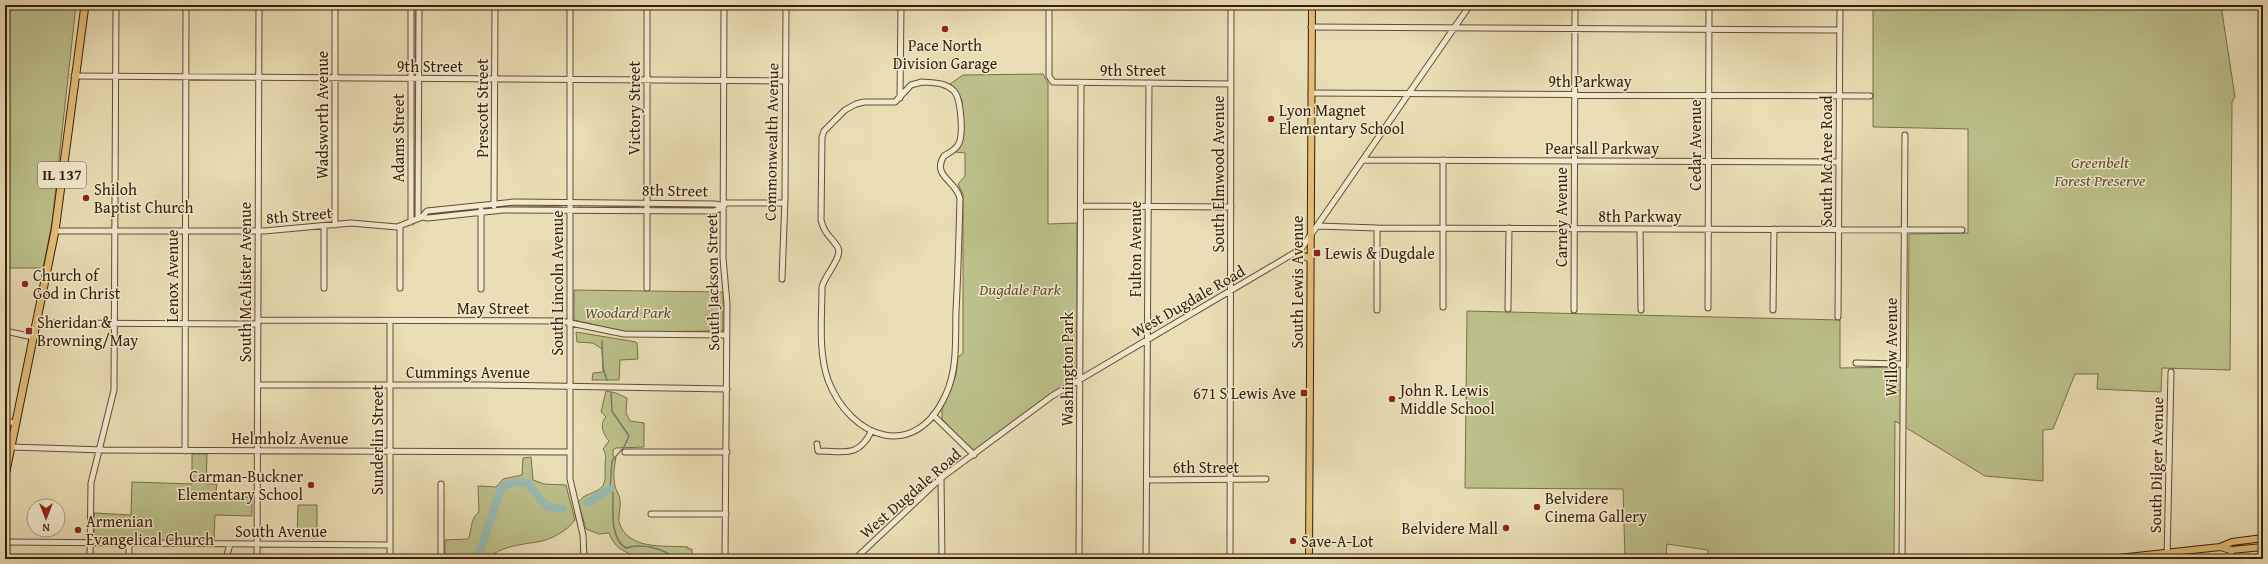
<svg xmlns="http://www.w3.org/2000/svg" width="2268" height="564" font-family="'Gentium Book Plus',serif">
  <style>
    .green { fill: #bcc08a; stroke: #7a6f48 }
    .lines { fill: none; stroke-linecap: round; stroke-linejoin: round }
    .stream { stroke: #727c6e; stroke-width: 1.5 }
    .river { stroke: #99bbb4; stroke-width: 8 }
    .minor-casing { stroke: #644e32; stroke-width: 7 }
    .major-casing { stroke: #381e06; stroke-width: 8 }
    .highway-casing { stroke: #381e06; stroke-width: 9 }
    .minor { stroke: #f1eacf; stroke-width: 5 }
    .major { stroke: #e4bf7a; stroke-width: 6 }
    .highway { stroke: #e4bf7a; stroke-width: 7 }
    .poi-dot { fill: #8f2418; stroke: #f1eacf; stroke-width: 1.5 }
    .labels { text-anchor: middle; stroke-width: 3; stroke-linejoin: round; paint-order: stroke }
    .shield { fill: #f1eacf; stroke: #705b42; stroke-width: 1 }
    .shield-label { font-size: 15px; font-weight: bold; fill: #381e06 }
    .poi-label { font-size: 16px; fill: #381e06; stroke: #f1eacf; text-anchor: start }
    .street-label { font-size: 16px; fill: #381e06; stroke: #f1eacf }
    .park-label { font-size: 16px; font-style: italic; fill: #604f2e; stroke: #f1eacf }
  </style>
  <rect width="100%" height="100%" fill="#e9deb5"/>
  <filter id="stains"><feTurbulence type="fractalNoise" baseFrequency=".005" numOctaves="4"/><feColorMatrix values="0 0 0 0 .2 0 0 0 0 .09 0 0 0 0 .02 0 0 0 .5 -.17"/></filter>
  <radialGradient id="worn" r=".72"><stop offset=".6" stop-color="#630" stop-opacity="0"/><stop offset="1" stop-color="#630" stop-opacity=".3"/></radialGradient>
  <!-- green -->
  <path class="green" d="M5,5H76L52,223L43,268H5Z
    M413,5H416V69L414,71Z
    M1873,5H2221L2235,97L2232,102L2230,370L2162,368L2161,392L2097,389L2098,374H2075L2053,429L2043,430V481L1985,476L1895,421L1894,559H1708V550L1667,544L1666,559H1625L1623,489L1465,488L1467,311L1840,320V368L1908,367L1909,234L1968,233V129L1873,127Z
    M1043,74L1048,83V224L1077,223V378L974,452L942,419V409L956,375L958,357L963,353V194L958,184L965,176V153L955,152L963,138V121L962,101L959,94L950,84L963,75Z
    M415,85L416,86L415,209L413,207V86Z
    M515,204L562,205V206L503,208L502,206Z
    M579,205L639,206H640L579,208Z
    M655,206H716V207L656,208Z
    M574,290L723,292V331L625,332L574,320Z
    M576,332L636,342L637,343L638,359L620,360L619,380H592L593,373L603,372L602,349L593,343L577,342Z
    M606,391L616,393L627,398L626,413L630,421L644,423V447L616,448L613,450V456L616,458C614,467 613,478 615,486C616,491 620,495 620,500C621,507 618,516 619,522C628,551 664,545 688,547V549H692V559C665,559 619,564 609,533L599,534L586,529L578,502C581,500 582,497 585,496C603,488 606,489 605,467C605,460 607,455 603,449L609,441C603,434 599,424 606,417L601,412Z
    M192,454H207L206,484H217L215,497H252V516L215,515L214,541H96L94,539V513L131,515L132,482L192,484Z
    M531,457L533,480L544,484L566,485L575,520C567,531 551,540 537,542C523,544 497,547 488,559H445V540L468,539C473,529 469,520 479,512L478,486L496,487L503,479L522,475L523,458Z
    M298,505H317V538H297Z"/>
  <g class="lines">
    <!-- stream -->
    <path class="stream" d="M602,341L603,368L607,380
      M611,392L612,411L629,436L624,447L612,461L610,489L613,493C613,510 610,539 626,548C642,543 663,548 676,559"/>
    <!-- river -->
    <path class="river" d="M587,503L610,489
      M474,559L480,551L502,486L518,482L527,483L547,507L563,509"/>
    <defs>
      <path id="minor" d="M411,5V222
        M570,5V479L583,535L584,559
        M724,5L723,258L727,304L725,559
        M1049,5V76L1053,82L1231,84
        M1311,27L1840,30
        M74,76L786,81
        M922,82C934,83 945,82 954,91C961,99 964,136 958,145C955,150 949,153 944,156C931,176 957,181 960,199C959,236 958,274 956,311C955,338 958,368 946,394C916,462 851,440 828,380C818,351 822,318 822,287C824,276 845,255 837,246C830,236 824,233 821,220L822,137L824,131L845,110L856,104L864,102H895L911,85Z
        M1311,93L1870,96
        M900,98L901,5
        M1364,160L1839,162
        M724,203H783
        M494,206L495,5
        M1081,206L1231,207
        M481,210V289
        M422,217L428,218L503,210L715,211L724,206
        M418,219L419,5
        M335,225V5
        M1318,226L1377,228L1962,230
        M1640,229L1641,310
        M55,231H264L351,223L397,227L422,217L427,211L514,202L715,204L724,206
        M782,279L785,198L786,5
        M324,288V227
        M400,288V227
        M647,288V5
        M1443,307V160
        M1708,308L1709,5
        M1508,309L1509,228
        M1377,310V228
        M1574,310L1575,5
        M1773,310L1774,229
        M1838,317L1840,5
        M258,320L561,321L624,334L726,335
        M36,323L258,324
        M5,331L33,337
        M1856,363L1903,364
        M258,385H487L727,389
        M933,415L974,455
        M5,421L16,423
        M817,444L818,451C844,451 858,458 871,432
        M11,447L104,450L570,452
        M185,451L186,5
        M625,452H727
        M941,478L942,559
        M1147,480L1266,479
        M651,514H726
        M5,542L390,545
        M129,544V559
        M2231,550V559
        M90,559L91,483L114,390L116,5
        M226,559L230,544
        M257,559L259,5
        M390,559V321
        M441,559V484
        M855,559L941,478L1052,396L1301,249L1470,5
        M1079,559L1081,83
        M1146,559L1149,83
        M1230,559L1231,5
        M1902,559L1905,135
        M2167,559L2171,372"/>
      <path id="major" d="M1296,252L1310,259
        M2220,547L2231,550L2263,547
        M1309,559L1312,5
        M2109,559L2220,547L2232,542L2263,538"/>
      <path id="highway" d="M5,476L55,231L85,5"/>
    </defs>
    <!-- minor casing -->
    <use href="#minor" class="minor-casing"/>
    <!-- major casing -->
    <use href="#major" class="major-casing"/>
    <!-- highway casing -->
    <use href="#highway" class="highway-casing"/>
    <!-- minor -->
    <use href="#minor" class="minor"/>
    <!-- major -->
    <use href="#major" class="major"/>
    <!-- highway -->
    <use href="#highway" class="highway"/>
  </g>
  <!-- markers -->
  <g class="poi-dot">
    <circle cx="945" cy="29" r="4"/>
    <circle cx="1271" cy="119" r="4"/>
    <circle cx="86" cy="198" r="4"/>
    <rect x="1313" y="249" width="8" height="8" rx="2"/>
    <circle cx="25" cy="284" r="4"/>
    <rect x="25" y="327" width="8" height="8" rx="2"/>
    <rect x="1300" y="389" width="8" height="8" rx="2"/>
    <circle cx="1392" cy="399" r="4"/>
    <circle cx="311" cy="485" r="4"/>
    <circle cx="1537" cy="507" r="4"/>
    <circle cx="1506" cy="528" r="4"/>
    <circle cx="78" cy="530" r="4"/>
    <circle cx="1293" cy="541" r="4"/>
  </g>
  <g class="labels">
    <!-- shield labels -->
    <rect class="shield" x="38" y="162" width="48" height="26" rx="3"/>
    <g class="shield-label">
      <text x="62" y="180">IL 137</text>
    </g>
    <!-- poi labels -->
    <g class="poi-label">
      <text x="945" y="51" text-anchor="middle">Pace North<tspan x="945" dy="18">Division Garage</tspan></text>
      <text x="1279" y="116">Lyon Magnet<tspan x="1279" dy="18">Elementary School</tspan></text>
      <text x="94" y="195">Shiloh<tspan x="94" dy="18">Baptist Church</tspan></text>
      <text x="1325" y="259">Lewis &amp; Dugdale</text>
      <text x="33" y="281">Church of<tspan x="33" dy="18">God in Christ</tspan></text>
      <text x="37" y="328">Sheridan &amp;<tspan x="37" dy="18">Browning/May</tspan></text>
      <text x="1400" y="396">John R. Lewis<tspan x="1400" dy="18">Middle School</tspan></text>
      <text x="1296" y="399" text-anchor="end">671 S Lewis Ave</text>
      <text x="303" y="482" text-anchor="end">Carman-Buckner<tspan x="303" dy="18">Elementary School</tspan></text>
      <text x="1545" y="504">Belvidere<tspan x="1545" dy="18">Cinema Gallery</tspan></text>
      <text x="86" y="527">Armenian<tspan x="86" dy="18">Evangelical Church</tspan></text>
      <text x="1498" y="534" text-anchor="end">Belvidere Mall</text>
      <text x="1301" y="547">Save-A-Lot</text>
    </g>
    <!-- street labels -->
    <g class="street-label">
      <text x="430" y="72">9th Street</text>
      <text x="1133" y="76">9th Street</text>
      <text x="1590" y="87">9th Parkway</text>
      <text transform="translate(482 108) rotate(-90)" y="6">Prescott Street</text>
      <text transform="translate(634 108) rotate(-90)" y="6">Victory Street</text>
      <text transform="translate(322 115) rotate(-90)" y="6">Wadsworth Avenue</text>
      <text transform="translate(398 138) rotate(-90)" y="6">Adams Street</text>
      <text transform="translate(771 142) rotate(-89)" y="6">Commonwealth Avenue</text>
      <text transform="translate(1695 145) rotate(-90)" y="6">Cedar Avenue</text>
      <text x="1602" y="154">Pearsall Parkway</text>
      <text transform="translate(1826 161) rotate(-90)" y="6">South McAree Road</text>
      <text transform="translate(1218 174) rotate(-90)" y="6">South Elmwood Avenue</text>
      <text transform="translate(675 190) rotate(1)" y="6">8th Street</text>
      <text transform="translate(299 215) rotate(-5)" y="6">8th Street</text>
      <text x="1640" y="222">8th Parkway</text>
      <text transform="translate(1561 217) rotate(-90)" y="6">Carney Avenue</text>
      <text transform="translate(1135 249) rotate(-90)" y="6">Fulton Avenue</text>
      <text transform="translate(172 276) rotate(-90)" y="6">Lenox Avenue</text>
      <text transform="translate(245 282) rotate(-90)" y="6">South McAlister Avenue</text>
      <text transform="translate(712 282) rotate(-91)" y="6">South Jackson Street</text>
      <text transform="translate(1297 282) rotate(-90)" y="6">South Lewis Avenue</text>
      <text transform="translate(557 283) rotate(-90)" y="6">South Lincoln Avenue</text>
      <text transform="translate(1188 301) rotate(-30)" y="6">West Dugdale Road</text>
      <text x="493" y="314">May Street</text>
      <text transform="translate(1891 347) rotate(-90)" y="6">Willow Avenue</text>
      <text transform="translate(1067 369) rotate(-90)" y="6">Washington Park</text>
      <text x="468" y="378">Cummings Avenue</text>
      <text x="290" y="444">Helmholz Avenue</text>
      <text transform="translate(377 440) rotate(-90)" y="6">Sunderlin Street</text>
      <text transform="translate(2156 465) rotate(-89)" y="6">South Dilger Avenue</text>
      <text x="1206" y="473">6th Street</text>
      <text transform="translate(910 493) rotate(-41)" y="6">West Dugdale Road</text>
      <text x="281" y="537">South Avenue</text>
    </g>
    <!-- park labels -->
    <g class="park-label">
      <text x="2100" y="168">Greenbelt<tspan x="2100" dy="18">Forest Preserve</tspan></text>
      <text x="1020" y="295">Dugdale Park</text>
      <text x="628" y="318">Woodard Park</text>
    </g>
  </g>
  <!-- margin -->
  <rect width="2268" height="564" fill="none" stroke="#e9deb5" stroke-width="20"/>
  <rect x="6" y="6" width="2256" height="552" fill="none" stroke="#381e06" stroke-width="2"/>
  <rect x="10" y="10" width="2248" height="544" fill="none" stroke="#381e06"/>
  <!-- north arrow -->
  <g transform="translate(46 518) rotate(180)"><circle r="19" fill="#f1eacf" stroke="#a7987f"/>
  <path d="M0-3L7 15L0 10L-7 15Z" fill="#8f2418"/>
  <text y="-6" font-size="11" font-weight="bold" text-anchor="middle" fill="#381e06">N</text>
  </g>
  <rect width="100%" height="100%" filter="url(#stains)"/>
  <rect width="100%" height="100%" fill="url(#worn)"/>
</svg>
